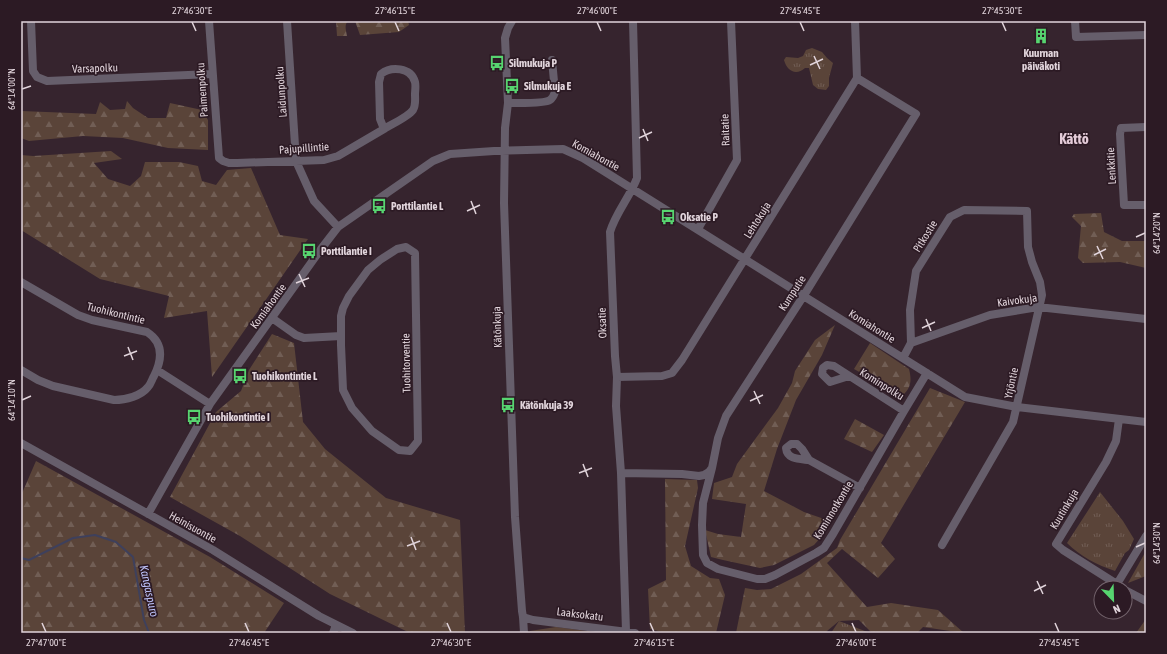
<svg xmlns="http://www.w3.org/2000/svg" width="1167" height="654" font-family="'Asap Condensed',sans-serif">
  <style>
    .grass { fill: url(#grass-tufts) }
    .forest { fill: url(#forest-firs) }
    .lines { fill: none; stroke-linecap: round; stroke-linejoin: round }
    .stream { stroke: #3e405c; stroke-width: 2 }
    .minor { stroke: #665e6b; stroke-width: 8 }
    .ticks { fill: none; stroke: #e1d4db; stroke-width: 1.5 }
    .labels { text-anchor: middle; stroke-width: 3.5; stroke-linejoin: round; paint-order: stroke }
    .poi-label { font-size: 11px; font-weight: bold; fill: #e1d4db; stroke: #2c1a24; text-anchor: start }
    .street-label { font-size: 11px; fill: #e1d4db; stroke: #2c1a24 }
    .water-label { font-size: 12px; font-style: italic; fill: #bcc1f8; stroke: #2c1a24 }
    .district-label { font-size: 15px; font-weight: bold; fill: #e4cbd8; stroke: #2c1a24 }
    .neatline { fill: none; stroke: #e1d4db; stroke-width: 1.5 }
    .ticks-label { font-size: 10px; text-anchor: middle; fill: #e1d4db }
  </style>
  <defs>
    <pattern id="grass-tufts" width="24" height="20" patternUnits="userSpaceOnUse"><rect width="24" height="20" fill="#5a4439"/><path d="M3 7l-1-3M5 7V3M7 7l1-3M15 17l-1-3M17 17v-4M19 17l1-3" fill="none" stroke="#715e55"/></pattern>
    <pattern id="forest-firs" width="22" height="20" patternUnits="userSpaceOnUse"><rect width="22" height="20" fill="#5a4439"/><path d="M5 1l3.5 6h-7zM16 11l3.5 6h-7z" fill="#715e55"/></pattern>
  </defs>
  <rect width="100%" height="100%" fill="#36242e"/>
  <!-- grass -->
  <path class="grass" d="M812,48L822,52L827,58L833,63L829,78V86L826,90L818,89L813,85L809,68H805C796,76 787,71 784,60L786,57L798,58L803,56L806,50Z
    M1100,492L1123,521L1134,539L1129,550L1125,553L1115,571C1097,565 1080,556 1067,543Z
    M839,621L870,633H831Z"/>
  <!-- forest -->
  <path class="forest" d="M336,21H348C344,25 346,30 347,36H337Z
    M355,21H408L409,25L399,32L360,35Z
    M127,101L133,108L148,118H166L170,103L202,110L208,120V150L168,148L123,138L83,136L29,141L21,138V111L96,114L100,102L110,110L125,109Z
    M111,151L122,159L94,163L108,179L130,186L141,176L145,162H179L198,166L202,181L216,185L227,170L251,168L280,235L308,239L212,377L207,311L164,318L169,296L100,279L21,230V155L33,156Z
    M1101,213L1104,232L1122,241H1146V268L1120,262L1083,263L1078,258L1081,226L1072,217L1074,214Z
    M835,325L822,355L796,400L777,449L764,491L804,512L827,520L822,536L814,545L774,565L760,568L723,560L711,557L705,530L718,534L741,537L746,504L712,499L714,483L732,477L737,464L778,408L792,383L795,371L815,340Z
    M272,334L294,343L303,422L325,449L386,498L460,520L465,633H410L330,594L240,536L170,497L216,412L241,391L249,370Z
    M870,343L909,369C912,381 911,388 902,396L854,369Z
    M930,388L965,402L881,543L895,559L878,578L842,549L827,563L867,607L891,603L938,610L964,633L923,627L917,633H872L859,620L839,621L827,631L826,633H736L745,588L757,590L771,589L801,574L837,548L840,540Z
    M855,419L884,435L872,452L844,439Z
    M36,461L210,557L284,603L264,633H21V494L23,491Z
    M665,479L697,480L698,488L685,546L691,566L710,578L719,579L725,595L716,633H666L650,629L648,589L666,580Z
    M1146,551V576L1128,583Z
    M1146,619V633H1136Z
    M556,627L595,632L599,633H530V631Z"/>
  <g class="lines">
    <!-- stream -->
    <path class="stream" d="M21,558L29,560L73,538L95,535L116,542L133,557L144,620L149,633"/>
    <!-- minor -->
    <path class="minor" d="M31,21L33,71L37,77L47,81L212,74
      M209,21L219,158L223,161L229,163H237L324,160L338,156L384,129L380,119L379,82L381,74C391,66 411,67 415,82C416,86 415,91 415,94C415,100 416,105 413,110C408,117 392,124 384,129
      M287,21L296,161L314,201L338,227
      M512,21L508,28L505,38L508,103L505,128L504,203L515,517L522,611L523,617L524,633
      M1075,21L1076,37L1146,35
      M508,103C517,103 544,104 550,100C553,98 554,95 555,92L552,60
      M1146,127L1121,128L1120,134L1124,205H1146
      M698,229L737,160L731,21
      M406,247L415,253L418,441L410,451L399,450L372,431L352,408L343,390L341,345V316L343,308L349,296L368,270L380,260L397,249Z
      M21,282L78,315L92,320L147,332C164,343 162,360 154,376C152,379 151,384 148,387C141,396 126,400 114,400L53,386L38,380L21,370
      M272,318L296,335L304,338L341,336
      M911,343L910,310L916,271L950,217L964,210L1027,211L1028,247L1032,262L1040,282L1042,295L1013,422L942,545
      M903,358L911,343L990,315L1038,307L1146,319
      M157,370L210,404
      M849,376L830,382L822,374L823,368L827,365L834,366L904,411
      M617,377L662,376L672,373L682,360L857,78L855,21
      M1119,419L1116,441L1106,462L1056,544L1063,550L1123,588
      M21,443L213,550L319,616L353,633
      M809,460C800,459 787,460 786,448L791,444H797L802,449L809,460L860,488
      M712,468L703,503L702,525L703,555L707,563L718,569L757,579H765L775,575L816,553L824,548L833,534L904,411L927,373
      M621,473L682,474L699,476L704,475L709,472L712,468L718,438L726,416L806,292L916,114L857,78
      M148,514L210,404L321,249L338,227L433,161L450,154L494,151L563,149L583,158L965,397L1017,407L1146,422
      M1117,584L1146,536
      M1125,590L1146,601
      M523,617L533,620L635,633
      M626,631L621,473L616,406L617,377L615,356L610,232C616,212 630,197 637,178L633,21
      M333,633L336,625"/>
  </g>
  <!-- ticks -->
  <path class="ticks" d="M192,22L196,31M395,22L399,31M597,22L601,31M800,22L804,31M1002,22L1006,31M814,56L820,69M810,65L823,59M22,89L31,86M643,129L648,141M639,138L652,132M471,201L476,214M467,211L480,205M1136,237L1145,233M1097,246L1103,259M1094,255L1106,249M299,274L305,287M296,283L309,278M926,319L931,331M922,328L935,322M128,347L133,360M124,356L137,351M754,391L760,404M22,400L31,396M750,401L763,395M583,464L588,477M579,473L592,468M411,537L416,550M407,546L420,541M1136,547L1145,543M1037,581L1043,594M1034,591L1046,585M42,623L46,632M245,623L249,632M447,623L451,632M650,623L654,632M852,623L856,632M1055,623L1059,632"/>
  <!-- icons -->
  <defs>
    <symbol id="building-bare" viewBox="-9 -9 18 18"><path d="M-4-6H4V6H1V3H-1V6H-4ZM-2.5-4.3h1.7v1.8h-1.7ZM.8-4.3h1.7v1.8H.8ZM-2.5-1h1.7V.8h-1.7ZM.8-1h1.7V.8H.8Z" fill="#57d570" stroke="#2c1a24" stroke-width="2.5" paint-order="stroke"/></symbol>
    <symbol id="bus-bare" viewBox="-9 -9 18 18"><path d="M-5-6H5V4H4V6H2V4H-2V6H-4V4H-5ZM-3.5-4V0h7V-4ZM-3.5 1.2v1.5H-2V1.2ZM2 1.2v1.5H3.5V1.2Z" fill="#57d570" stroke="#2c1a24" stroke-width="2.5" paint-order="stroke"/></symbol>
  </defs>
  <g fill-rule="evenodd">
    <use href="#building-bare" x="1030" y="25" width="22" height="22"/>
    <use href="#bus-bare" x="486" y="52" width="22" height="22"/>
    <use href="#bus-bare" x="501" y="75" width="22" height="22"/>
    <use href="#bus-bare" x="368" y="195" width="22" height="22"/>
    <use href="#bus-bare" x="657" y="206" width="22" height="22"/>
    <use href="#bus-bare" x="298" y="240" width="22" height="22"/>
    <use href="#bus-bare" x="229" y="365" width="22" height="22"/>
    <use href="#bus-bare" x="497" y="394" width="22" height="22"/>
    <use href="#bus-bare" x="183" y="406" width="22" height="22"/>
  </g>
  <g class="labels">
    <!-- poi labels -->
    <g class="poi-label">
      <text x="1041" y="57" text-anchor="middle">Kuurnan<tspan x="1041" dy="13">päiväkoti</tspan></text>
      <text x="509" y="67">Silmukuja P</text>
      <text x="524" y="90">Silmukuja E</text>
      <text x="391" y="210">Porttilantie L</text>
      <text x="680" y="221">Oksatie P</text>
      <text x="321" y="255">Porttilantie I</text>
      <text x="252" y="380">Tuohikontintie L</text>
      <text x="520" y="409">Kätönkuja 39</text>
      <text x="206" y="421">Tuohikontintie I</text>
    </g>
    <!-- street labels -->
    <g class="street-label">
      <text transform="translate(95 68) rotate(-2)" y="4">Varsapolku</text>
      <text transform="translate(202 90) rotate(-94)" y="4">Paimenpolku</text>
      <text transform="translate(281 92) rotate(-94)" y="4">Laidunpolku</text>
      <text transform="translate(725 130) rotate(-92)" y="4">Raitatie</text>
      <text transform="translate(304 148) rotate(-4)" y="4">Pajupillintie</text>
      <text transform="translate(596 155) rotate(29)" y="4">Komiahontie</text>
      <text transform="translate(1111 166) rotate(-93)" y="4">Lenkkitie</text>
      <text transform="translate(757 220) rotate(-58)" y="4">Lehtokuja</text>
      <text transform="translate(925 236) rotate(-58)" y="4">Pitkostie</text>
      <text transform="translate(792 293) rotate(-57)" y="4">Kumputie</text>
      <text transform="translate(1017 300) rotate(-8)" y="4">Kaivokuja</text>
      <text transform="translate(268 306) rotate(-54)" y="4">Komiahontie</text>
      <text transform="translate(116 313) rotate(14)" y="4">Tuohikontintie</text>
      <text transform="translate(602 323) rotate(-92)" y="4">Oksatie</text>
      <text transform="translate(872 326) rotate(32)" y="4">Komiahontie</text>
      <text transform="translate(497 327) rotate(-92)" y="4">Kätönkuja</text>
      <text transform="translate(406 363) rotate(-91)" y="4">Tuohitorventie</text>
      <text transform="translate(1011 383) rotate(-78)" y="4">Yrjöntie</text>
      <text transform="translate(882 384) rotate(32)" y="4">Kominpolku</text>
      <text transform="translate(1064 509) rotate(-59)" y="4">Kuutinkuja</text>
      <text transform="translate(833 510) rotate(-59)" y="4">Kominnotkontie</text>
      <text transform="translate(193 527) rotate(29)" y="4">Heinisuontie</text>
      <text transform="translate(580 614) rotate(7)" y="4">Laaksokatu</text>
    </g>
    <!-- water labels -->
    <g class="water-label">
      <text transform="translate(149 591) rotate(78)" y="4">Kangaspuro</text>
    </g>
    <!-- district labels -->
    <g class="district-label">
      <text x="1074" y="144">Kättö</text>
    </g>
  </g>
  <!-- border -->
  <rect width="1167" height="654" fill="none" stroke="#2c1a24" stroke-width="44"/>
  <!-- north arrow -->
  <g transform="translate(1113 600) rotate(157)"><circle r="19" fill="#2c1a24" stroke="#74646d"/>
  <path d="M0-3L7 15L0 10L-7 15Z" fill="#57d570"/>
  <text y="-6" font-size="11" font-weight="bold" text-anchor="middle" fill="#e1d4db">N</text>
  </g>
  <rect x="22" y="22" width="1123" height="610" class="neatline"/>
  <g class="ticks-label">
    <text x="192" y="14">27°46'30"E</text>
    <text x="395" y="14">27°46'15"E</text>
    <text x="597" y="14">27°46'00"E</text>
    <text x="800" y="14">27°45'45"E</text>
    <text x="1002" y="14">27°45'30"E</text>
    <text transform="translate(11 89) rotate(-90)" y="4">64°14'00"N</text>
    <text transform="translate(1156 233) rotate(-90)" y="4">64°14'20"N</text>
    <text transform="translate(11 400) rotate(-90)" y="4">64°14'10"N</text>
    <text transform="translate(1156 543) rotate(-90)" y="4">64°14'30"N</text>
    <text x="46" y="646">27°47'00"E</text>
    <text x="249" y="646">27°46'45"E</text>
    <text x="451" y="646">27°46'30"E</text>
    <text x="654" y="646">27°46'15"E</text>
    <text x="856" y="646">27°46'00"E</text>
    <text x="1059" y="646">27°45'45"E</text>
  </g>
</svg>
